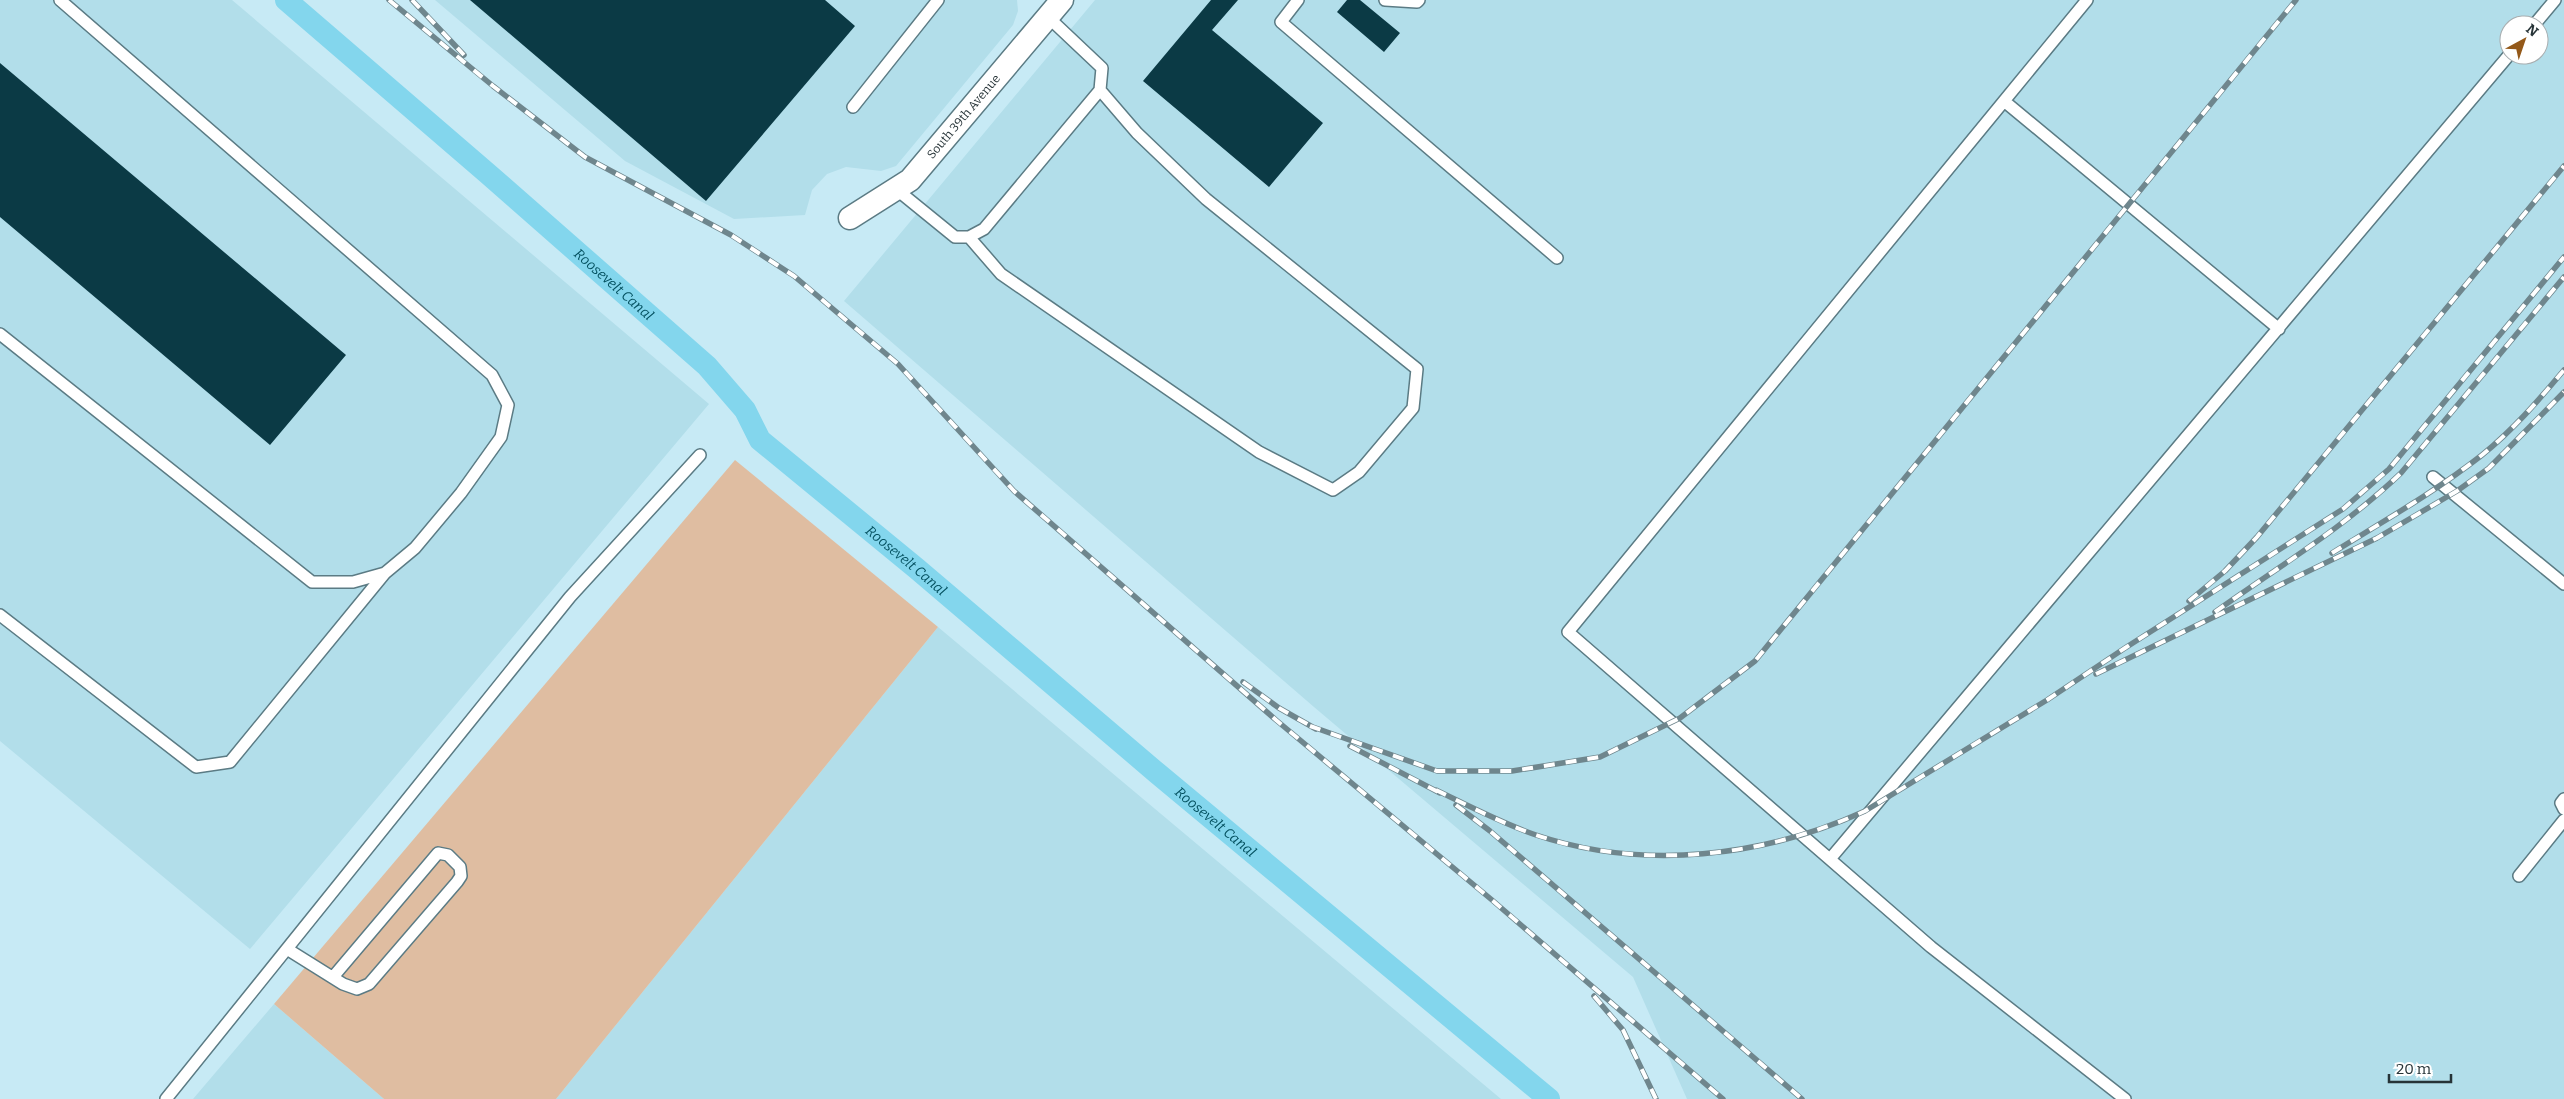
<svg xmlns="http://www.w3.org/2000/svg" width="2564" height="1099" font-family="Bitter,serif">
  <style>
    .built { fill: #b2deea; fill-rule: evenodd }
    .green { fill: #dfbda1 }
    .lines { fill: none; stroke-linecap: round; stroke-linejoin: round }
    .canal { stroke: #83d6ed; stroke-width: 22 }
    .building { fill: #0b3a45 }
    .lane-casing { stroke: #5b7b84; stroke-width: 14 }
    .street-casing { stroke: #5b7b84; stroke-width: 25 }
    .lane { stroke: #fff; stroke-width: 11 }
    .street { stroke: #fff; stroke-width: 22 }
    .rail-casing { stroke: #6f868d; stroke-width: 5.5 }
    .rail { stroke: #fff; stroke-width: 4; stroke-dasharray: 11; stroke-linecap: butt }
    .labels { text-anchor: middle; stroke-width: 5; stroke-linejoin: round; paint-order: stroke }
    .street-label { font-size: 12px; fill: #263337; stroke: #fff }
    .water-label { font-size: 14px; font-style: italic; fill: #045160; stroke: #fff }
  </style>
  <rect width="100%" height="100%" fill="#c7eaf5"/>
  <!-- built -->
  <path class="built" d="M0,0H232L709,404L250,949L0,741Z
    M435,0H1017L1018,11L1013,25L896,166L881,171L846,167L827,174L812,190L805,215L734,219L625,161Z
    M1095,0H2564V1099H1687L1633,977L1314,707L844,301ZM2509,25H2539V55H2509Z
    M938,627L1501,1099H556Z
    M274,1004L384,1099H193Z"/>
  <!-- green -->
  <path class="green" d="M735,460L938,627L556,1099H384L274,1004Z"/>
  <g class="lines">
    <!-- canal -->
    <path class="canal" id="s1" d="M286,0L487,173L707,366L745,410L760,440L916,568L1157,773L1549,1099"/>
  </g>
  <!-- building -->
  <path class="building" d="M470,0H825L855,26L706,201Z
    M1211,0H1238L1212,30L1323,123L1269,187L1143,81Z
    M1347,0H1360L1400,33L1384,52L1337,12Z
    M0,63L346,355L270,445L0,217Z"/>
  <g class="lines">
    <defs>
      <path id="lane" d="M1298,0L1281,22L1557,258
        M1385,0L1417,2L1419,0
        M2534,25L2555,0
        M2004,101L2087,0
        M853,107L938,0
        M896,189L955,237H969L984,229L1100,90L1102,68L1048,17
        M969,237L1001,274L1259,452L1333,490L1359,472L1413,408L1417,369L1206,199L1137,133L1100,90
        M0,334L312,582H353L385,573L415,548L461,493L501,437L508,405L492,375L60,0
        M2433,477L2564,584
        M0,615L196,767L230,762L385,573
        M2564,799L2561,803L2564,809
        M1830,859L2509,55
        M2519,876L2564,820
        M287,949L343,984L357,989L369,984L457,882L461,876L460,867L448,855L438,853L333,977
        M166,1099L570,597L700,455
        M2125,1099L1931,947L1568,632L2004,101L2279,329"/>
      <g id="street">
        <path id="s2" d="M850,218L910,180L1062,0"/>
      </g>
    </defs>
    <!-- lane casing -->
    <use href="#lane" class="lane-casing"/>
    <!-- street casing -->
    <use href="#street" class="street-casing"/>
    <!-- lane -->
    <use href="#lane" class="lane"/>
    <!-- street -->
    <use href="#street" class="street"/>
    <defs>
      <path id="rail" d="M389,0L493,86L585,157L731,235L794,276L898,364L1014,491L1276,720L1492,900L1723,1099
        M412,0L464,55
        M2332,553C2382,522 2435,492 2482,455C2513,430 2538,401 2564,370
        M2189,601L2225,571L2257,537L2564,166
        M2215,612C2278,567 2345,527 2401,473L2564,277
        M2096,674L2377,538L2457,491L2489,468L2564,392
        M1243,682L1279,708L1316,729
        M1310,726L1437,771H1512L1600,757L1680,718L1755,661L2296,0
        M1350,746L1440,793
        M1436,790C1469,806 1501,823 1536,835C1643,871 1764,857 1865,811L2047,700L2125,648L2343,509L2389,469L2564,257
        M1456,805L1490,831L1802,1099
        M1594,996L1623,1030L1656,1099"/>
    </defs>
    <!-- rail casing -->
    <use href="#rail" class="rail-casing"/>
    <!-- rail -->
    <use href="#rail" class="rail"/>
  </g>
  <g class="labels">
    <!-- street labels -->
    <g class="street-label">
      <text dy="4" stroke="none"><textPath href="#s2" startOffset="154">South 39th Avenue</textPath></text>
    </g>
    <!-- water labels -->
    <g class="water-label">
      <text dy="5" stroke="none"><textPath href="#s1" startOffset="434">Roosevelt Canal</textPath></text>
      <text dy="5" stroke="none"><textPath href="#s1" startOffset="839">Roosevelt Canal</textPath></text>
      <text dy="5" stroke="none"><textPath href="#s1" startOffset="1244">Roosevelt Canal</textPath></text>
    </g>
  </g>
  <!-- north arrow -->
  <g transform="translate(2524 40) rotate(40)"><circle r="24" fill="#ffffff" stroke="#a8adaf"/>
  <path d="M0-4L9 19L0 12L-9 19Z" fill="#945919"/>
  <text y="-8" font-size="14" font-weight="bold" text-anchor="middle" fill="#263337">N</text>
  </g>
  <!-- scale -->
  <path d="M2389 1074v8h62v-8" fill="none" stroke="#263337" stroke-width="2.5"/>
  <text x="2396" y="1074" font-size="15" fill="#263337" stroke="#ffffff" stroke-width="4" paint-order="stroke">20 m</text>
</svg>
